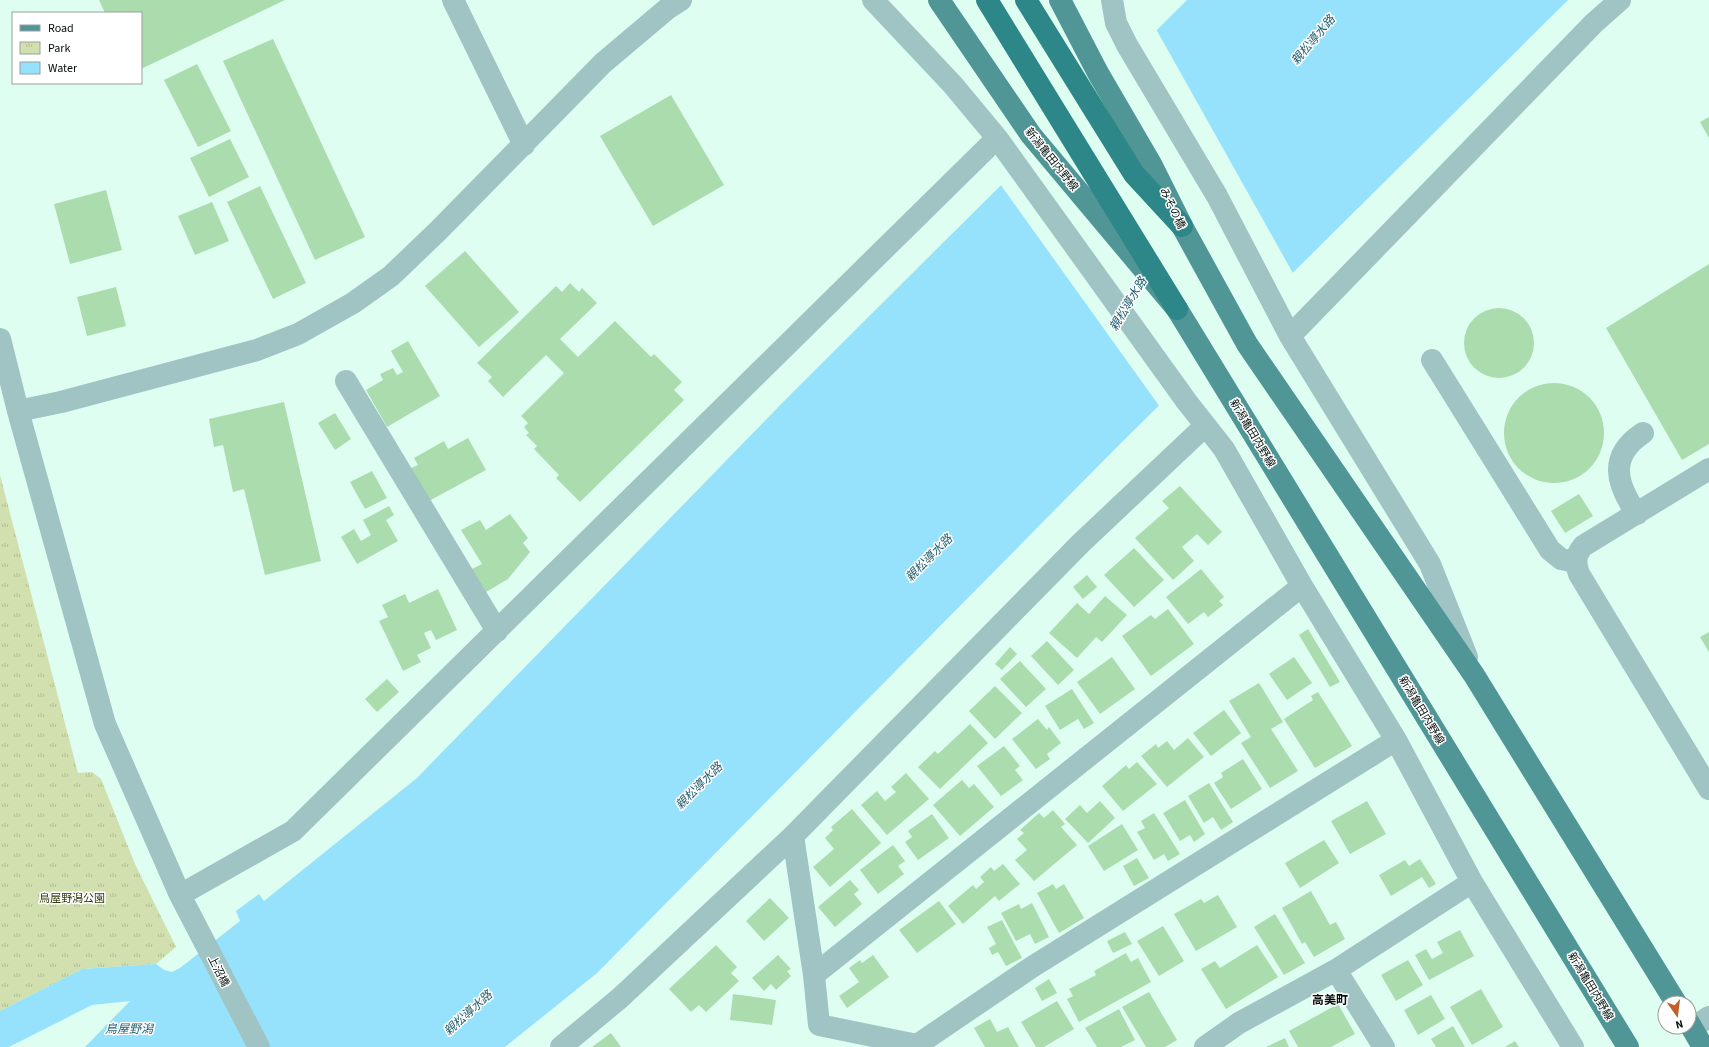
<svg xmlns="http://www.w3.org/2000/svg" width="1709" height="1047" font-family="'Source Sans 3','Noto Sans JP',sans-serif">
  <style>
    .park { fill: url(#park-tufts) }
    .water { fill: #96e1fb }
    .pier { fill: #defef2 }
    .building { fill: #abdcae }
    .lines { fill: none; stroke-linecap: round; stroke-linejoin: round }
    .minor { stroke: #a0c3c3; stroke-width: 22 }
    .major { stroke: #519697; stroke-width: 22 }
    .highway { stroke: #2d8688; stroke-width: 22 }
    .labels { text-anchor: middle; stroke-width: 3; stroke-linejoin: round; paint-order: stroke }
    .street-label { font-size: 11px; fill: #03100c; stroke: #fff }
    .park-label { font-size: 11px; fill: #2e390b; stroke: #fff }
    .water-label { font-size: 12px; font-style: italic; fill: #225e70; stroke: #fff }
    .neighbourhood-label { font-size: 12px; font-weight: bold; fill: #03100c; stroke: #fff }
  </style>
  <defs>
    <pattern id="park-tufts" width="24" height="20" patternUnits="userSpaceOnUse"><rect width="24" height="20" fill="#d1e0ae"/><path d="M3 7l-1-3M5 7V3M7 7l1-3M15 17l-1-3M17 17v-4M19 17l1-3" fill="none" stroke="#b2bf94"/></pattern>
  </defs>
  <rect width="100%" height="100%" fill="#defef2"/>
  <!-- park -->
  <path class="park" d="M0,475L78,773L92,772L101,779L135,864L176,947L156,964L82,969L0,1011Z"/>
  <!-- water -->
  <path class="water" d="M1187,0H1568L1116,448L597,973L505,1047H85L130,1001L92,1005L9,1047H0V1011L82,969L156,964L164,970L172,972L180,968L240,921L236,911L259,894L264,901L417,778L793,392Z"/>
  <!-- pier -->
  <path class="pier" d="M1156,29L1294,275L1160,407L1000,184Z"/>
  <!-- building -->
  <path class="building" d="M99,0H285L141,69V13H105Z
    M273,39L365,237L315,260L223,61Z
    M197,64L231,131L198,147L164,80Z
    M671,95L724,185L653,226L600,136Z
    M1709,117V138L1700,122Z
    M230,139L249,177L209,197L190,158Z
    M260,186L306,283L273,299L227,202Z
    M106,190L122,250L70,264L54,204Z
    M212,202L229,241L195,255L178,216Z
    M465,251L519,312L479,347L425,286Z
    M1709,264V444L1682,460L1606,328Z
    M570,283L579,292L582,288L597,303L560,339L578,357L615,321L651,357L654,354L682,382L674,390L684,400L580,502L556,478L559,475L534,449L537,446L526,435L529,433L524,427L528,423L521,416L564,373L546,355L503,397L488,381L492,377L477,363L556,286L562,292Z
    M116,287L126,326L87,336L77,297Z
    M1464 343a35 35 0 1 1 70 0a35 35 0 1 1-70 0Z
    M408,341L440,396L387,427L366,390L383,380L380,374L393,368L397,375L403,372L391,351Z
    M1504 433a50 50 0 1 1 100 0a50 50 0 1 1-100 0Z
    M284,402L321,561L265,575L244,489L233,492L223,445L214,447L209,419Z
    M335,413L351,439L335,450L318,423Z
    M468,438L486,470L429,501L411,468L418,465L414,458L444,441L448,449Z
    M372,471L387,498L365,509L350,482Z
    M1180,486L1222,532L1208,545L1197,534L1182,547L1194,561L1173,580L1135,538L1169,508L1162,501Z
    M1579,494L1593,516L1565,533L1551,511Z
    M389,506L394,515L386,520L398,541L357,564L341,537L354,529L361,541L371,535L363,520Z
    M510,514L528,538L523,543L530,552L508,579L486,592L472,569L482,564L461,530L480,520L486,530Z
    M1134,548L1164,580L1134,607L1104,575Z
    M1201,569L1224,597L1219,601L1223,605L1208,617L1204,612L1188,624L1166,597Z
    M1087,575L1097,587L1083,599L1073,587Z
    M438,589L457,630L436,640L431,630L424,633L431,648L417,655L421,662L403,671L379,621L388,617L382,605L405,594L409,603Z
    M1105,596L1127,615L1102,642L1096,637L1077,658L1049,633L1077,603L1089,614Z
    M1168,609L1194,644L1151,676L1122,636L1151,615L1155,619Z
    M1308,629L1340,682L1330,687L1299,635Z
    M1709,632V652L1700,637Z
    M1047,641L1074,670L1058,685L1031,656Z
    M1010,647L1017,654L1002,670L995,664Z
    M1112,657L1135,689L1100,714L1077,682Z
    M1294,657L1312,683L1287,700L1269,674Z
    M1020,661L1046,689L1026,707L1000,679Z
    M387,679L399,692L377,712L365,699Z
    M1259,683L1283,722L1271,729L1298,771L1270,788L1241,743L1251,737L1229,701Z
    M995,686L1022,713L995,739L969,711Z
    M1072,689L1094,723L1084,729L1078,719L1060,730L1045,706Z
    M1318,692L1352,746L1315,768L1284,719L1313,700L1311,696Z
    M1224,710L1241,733L1211,756L1193,733Z
    M1038,719L1047,730L1049,727L1061,743L1047,754L1050,759L1036,769L1012,739Z
    M970,724L988,743L940,789L918,767L935,751L938,754Z
    M1188,738L1204,757L1167,787L1141,756L1156,744L1158,748L1167,741L1174,750Z
    M1004,746L1020,766L1015,770L1023,780L1001,796L977,766Z
    M1243,759L1262,789L1231,809L1214,783L1223,777L1221,773Z
    M1137,762L1157,784L1123,811L1102,786L1126,765L1129,769Z
    M906,773L929,799L887,835L861,805L877,791L885,801L896,792L891,787Z
    M962,780L969,788L974,784L994,807L960,836L933,805Z
    M1209,783L1233,822L1221,830L1213,817L1204,823L1188,796Z
    M1185,800L1205,834L1194,842L1190,835L1180,841L1163,813Z
    M1100,801L1115,818L1088,843L1065,819L1080,805L1087,813Z
    M1367,801L1386,834L1350,854L1331,821Z
    M852,809L881,843L830,887L813,867L834,849L825,838L833,830L831,827Z
    M1053,810L1065,824L1061,827L1077,845L1034,881L1015,860L1027,850L1017,839L1024,833L1020,830L1039,813L1044,818Z
    M1154,813L1180,854L1168,861L1164,854L1154,860L1137,832L1145,828L1141,821Z
    M932,814L949,838L918,860L905,842L912,837L908,831Z
    M1122,824L1138,850L1104,871L1088,846Z
    M1324,840L1339,863L1300,888L1285,863Z
    M893,845L905,861L898,866L904,874L878,894L860,870Z
    M1137,858L1149,878L1134,886L1123,866Z
    M1420,859L1436,884L1429,888L1422,877L1391,896L1379,875L1405,860L1409,866Z
    M1003,864L1020,884L999,901L995,896L963,924L948,906L973,885L976,889L984,882L980,877L991,867L994,871Z
    M850,880L859,890L854,894L862,904L835,927L818,907Z
    M1053,884L1056,889L1064,884L1084,918L1059,933L1037,893Z
    M1311,891L1330,925L1336,922L1345,939L1314,957L1305,942L1302,944L1282,908Z
    M1218,895L1237,927L1196,951L1174,914L1201,899L1204,903Z
    M770,898L789,918L764,941L746,921Z
    M939,901L956,924L917,953L899,930Z
    M1032,903L1049,937L1035,944L1030,934L1016,941L1001,913L1019,904L1021,909Z
    M1275,914L1305,963L1284,975L1254,927Z
    M1002,920L1022,958L1006,966L998,952L992,955L989,948L996,944L987,927Z
    M1163,926L1184,961L1159,976L1137,941Z
    M1460,930L1474,956L1429,980L1415,955L1426,949L1432,959L1443,953L1437,942Z
    M1125,932L1132,944L1113,953L1107,941Z
    M716,945L737,967L731,973L739,981L706,1012L699,1005L691,1012L669,989Z
    M1257,945L1278,977L1226,1009L1201,969L1215,961L1220,968Z
    M1126,953L1131,962L1138,958L1151,982L1079,1022L1067,999L1073,996L1069,989L1096,975L1094,971Z
    M778,955L791,969L787,971L791,976L776,990L771,984L764,991L752,978Z
    M873,955L889,977L847,1008L839,996L859,982L849,968L860,960L862,963Z
    M1408,960L1423,985L1396,1001L1381,975Z
    M1049,979L1057,993L1042,1001L1035,988Z
    M1481,989L1503,1027L1472,1045L1450,1007Z
    M1149,992L1177,1040L1165,1047H1146L1122,1007Z
    M733,994L776,1000L772,1025L730,1020Z
    M1431,995L1445,1019L1418,1035L1404,1010Z
    M1057,1001L1074,1029L1044,1047H1036L1021,1022Z
    M1338,1004L1355,1034L1331,1047H1298L1289,1031Z
    M1119,1009L1135,1040L1121,1047H1097L1085,1028Z
    M990,1019L997,1032L1008,1027L1019,1047H985L974,1028Z
    M1453,1026L1465,1047H1436L1431,1039Z
    M611,1033L621,1047H592Z
    M1285,1038L1289,1047H1266Z
    M1515,1041L1519,1047H1505Z"/>
  <g class="lines">
    <!-- minor -->
    <path class="minor" d="M453,0L524,145
      M873,0L953,85L997,138L1187,402L1224,449L1302,586L1396,740L1472,882L1573,1047
      M1112,0L1116,23L1127,45L1217,196L1290,336L1430,564L1467,657
      M1290,336L1594,23L1620,0
      M0,339L18,411L105,724L180,895L259,1047
      M1432,360L1550,550L1561,559L1575,562
      M346,381L497,631
      M18,411L61,402L257,350L298,334L353,303L391,276L438,231L603,63L667,9L681,0
      M1709,469L1583,546C1575,556 1575,562 1579,574L1709,789
      M1637,514C1616,484 1608,456 1643,433
      M793,836L814,975L819,1025L917,1045L1032,967L1396,740
      M180,895L293,831L997,138
      M1336,970L1384,1047
      M814,975L1302,586
      M1692,1028L1709,1017
      M561,1047L620,998L793,836L1081,543L1205,426
      M1205,1047L1239,1023L1336,970L1472,882"/>
    <!-- major -->
    <path class="major" d="M939,0L1031,135L1177,309L1628,1047
      M1060,0L1098,73L1151,164L1182,226L1247,344L1474,675L1676,1003
      M1689,1023L1703,1047"/>
    <!-- highway -->
    <path class="highway" d="M987,0L1177,309
      M1026,0L1134,174L1182,226"/>
  </g>
  <g class="labels">
    <!-- street labels -->
    <g class="street-label">
      <text transform="translate(1052 159) rotate(51)" y="4">新潟亀田内野線</text>
      <text transform="translate(1173 208) rotate(64)" y="4">みその橋</text>
      <text transform="translate(1253 433) rotate(59)" y="4">新潟亀田内野線</text>
      <text transform="translate(1422 710) rotate(59)" y="4">新潟亀田内野線</text>
      <text transform="translate(219 971) rotate(63)" y="4">上沼橋</text>
      <text transform="translate(1591 986) rotate(59)" y="4">新潟亀田内野線</text>
    </g>
    <!-- park labels -->
    <g class="park-label">
      <text x="72" y="902">鳥屋野潟公園</text>
    </g>
    <!-- water labels -->
    <g class="water-label">
      <text transform="translate(1313 40) rotate(-50)" y="4">親松導水路</text>
      <text transform="translate(1128 304) rotate(-59)" y="4">親松導水路</text>
      <text transform="translate(929 558) rotate(-45)" y="4">親松導水路</text>
      <text transform="translate(699 786) rotate(-45)" y="4">親松導水路</text>
      <text transform="translate(468 1013) rotate(-42)" y="4">親松導水路</text>
      <text x="129" y="1033">鳥屋野潟</text>
    </g>
    <!-- neighbourhood labels -->
    <g class="neighbourhood-label">
      <text x="1330" y="1004">高美町</text>
    </g>
  </g>
  <!-- legend -->
  <rect x="12" y="12" width="130" height="72" fill="#ffffff" stroke="#9a9f9e"/>
  <rect x="20" y="25" width="20" height="6" fill="#519697" stroke="#9a9f9e"/>
  <text x="48" y="32" font-size="12" fill="#03100c">Road</text>
  <rect x="20" y="42" width="20" height="12" fill="url(#park-tufts)" stroke="#9a9f9e"/>
  <text x="48" y="52" font-size="12" fill="#03100c">Park</text>
  <rect x="20" y="62" width="20" height="12" fill="#96e1fb" stroke="#9a9f9e"/>
  <text x="48" y="72" font-size="12" fill="#03100c">Water</text>
  <!-- north arrow -->
  <g transform="translate(1677 1015) rotate(166)"><circle r="19" fill="#ffffff" stroke="#9a9f9e"/>
  <path d="M0-3L7 15L0 10L-7 15Z" fill="#c35f29"/>
  <text y="-6" font-size="11" font-weight="bold" text-anchor="middle" fill="#03100c">N</text>
  </g>
</svg>
